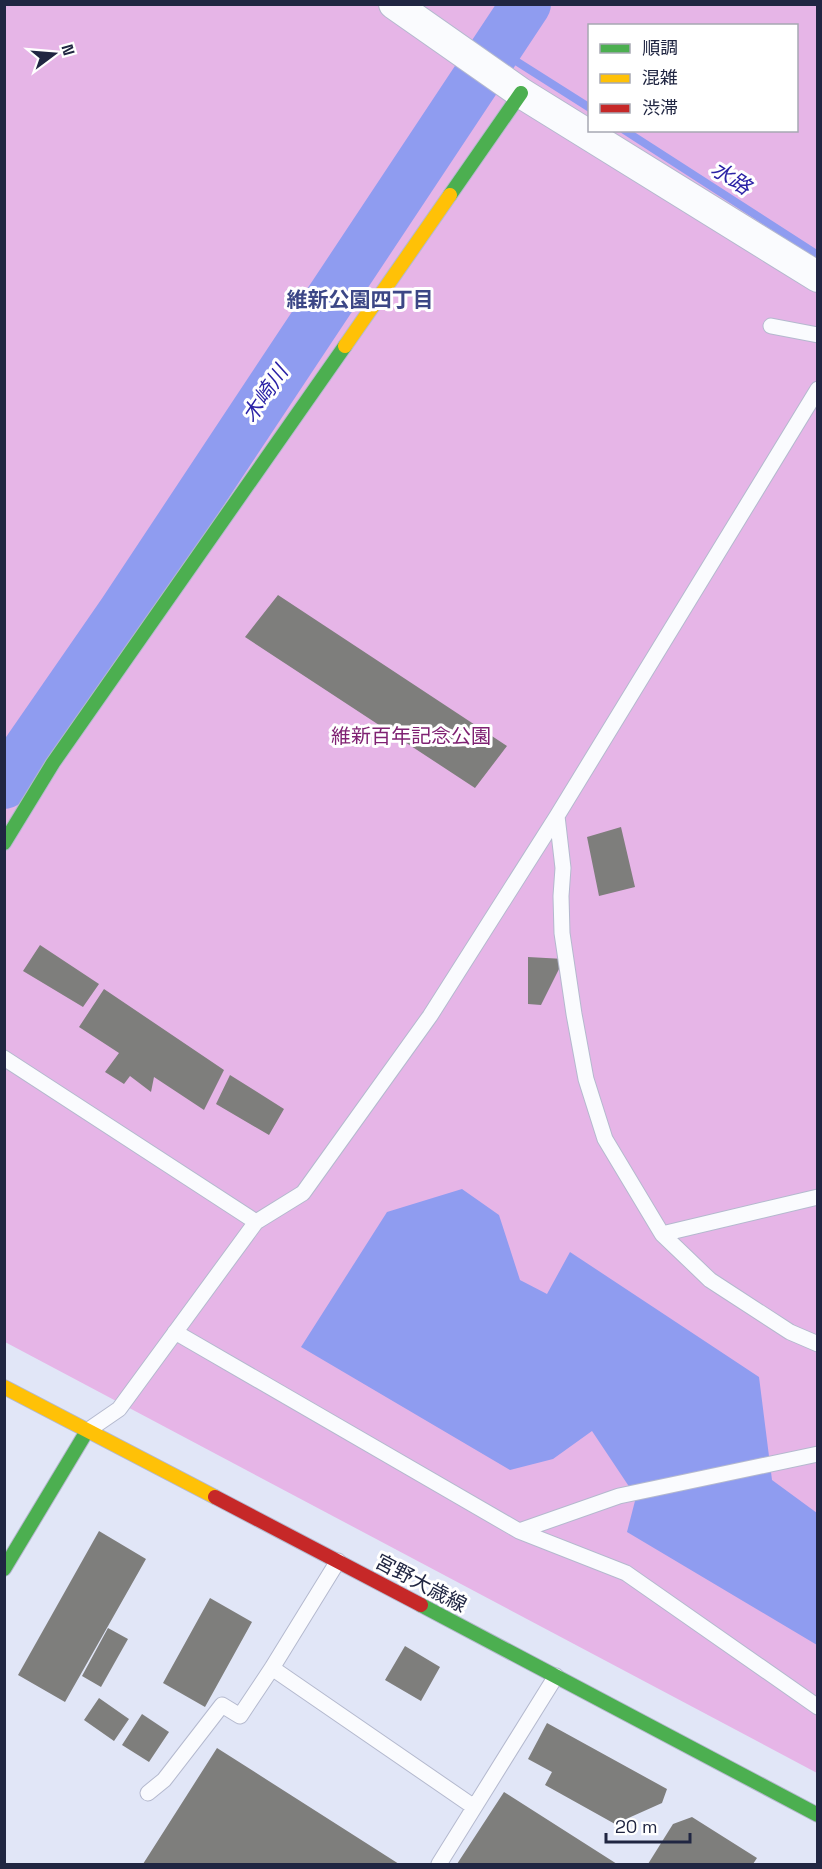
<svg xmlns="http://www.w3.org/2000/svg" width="822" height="1869" font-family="'Space Grotesk','Noto Sans JP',sans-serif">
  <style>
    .green { fill: #e6b5e7; fill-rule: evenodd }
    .water { fill: #8f9cf0 }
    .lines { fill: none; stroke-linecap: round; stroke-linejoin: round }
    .stream { stroke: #8f9cf0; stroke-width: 8 }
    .river { stroke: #8f9cf0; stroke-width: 50 }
    .building { fill: #7e7e7c }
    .lane-casing { stroke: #b4b9ce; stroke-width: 17 }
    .street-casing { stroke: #b4b9ce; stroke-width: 32 }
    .fast-casing { stroke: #b4b9ce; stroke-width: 16 }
    .slow-casing { stroke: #b4b9ce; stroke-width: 16 }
    .jam-casing { stroke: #b4b9ce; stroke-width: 16 }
    .lane { stroke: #fafbfe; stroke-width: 15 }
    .street { stroke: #fafbfe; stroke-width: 30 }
    .fast { stroke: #4caf50; stroke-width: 14 }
    .slow { stroke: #ffc107; stroke-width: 14 }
    .jam { stroke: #c62828; stroke-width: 14 }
    .labels { text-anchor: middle; stroke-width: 6; stroke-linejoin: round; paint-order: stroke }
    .park-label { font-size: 20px; fill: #7f2172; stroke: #fff }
    .street-label { font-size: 20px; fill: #202642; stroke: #fff }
    .water-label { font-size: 21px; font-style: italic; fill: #2b22a6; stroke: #fff }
    .neighbourhood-label { font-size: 21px; font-weight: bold; fill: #3c4786; stroke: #fff }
  </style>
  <rect width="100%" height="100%" fill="#e1e6f7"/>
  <!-- green -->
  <path class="green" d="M4,5H817V1773L5,1342ZM590,26H796V130H590Z"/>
  <!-- water -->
  <path class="water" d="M462,1189L499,1215L520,1280L547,1294L570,1252L759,1377L772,1480L817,1513V1645L627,1532L636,1497L592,1431L553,1459L510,1470L301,1347L387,1212Z"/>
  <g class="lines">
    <!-- stream -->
    <path class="stream" d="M497,49L590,108
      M624,130L818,255"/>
    <!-- river -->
    <path class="river" d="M4,784L123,612L526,4"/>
  </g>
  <!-- building -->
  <path class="building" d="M278,595L507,746L475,788L245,637Z
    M621,827L635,887L599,896L587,837Z
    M40,945L99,984L83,1007L23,971Z
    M528,957L564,959L541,1005L528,1004Z
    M104,989L224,1070L204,1110L154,1077L151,1092L130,1076L124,1084L105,1072L119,1053L79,1027Z
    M230,1075L284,1109L269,1135L216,1104Z
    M99,1531L146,1559L65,1702L18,1675Z
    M210,1598L252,1622L205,1707L163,1683Z
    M108,1628L128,1639L101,1687L82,1676Z
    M405,1646L440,1667L421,1701L385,1680Z
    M99,1698L129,1719L114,1741L84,1720Z
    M142,1714L169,1732L149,1762L122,1745Z
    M547,1723L667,1789L662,1803L615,1824L545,1785L552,1772L528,1759Z
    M217,1748L399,1864H143Z
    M504,1792L617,1864H457Z
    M692,1817L757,1858L753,1864H648L673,1824Z"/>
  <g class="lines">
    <defs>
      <path id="lane" d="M771,326L818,335
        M557,816L563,868L561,896L562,933L574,1014L586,1079L605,1139L662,1234L710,1280L790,1332L818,1344
        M4,1058L256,1222
        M662,1234L818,1197
        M175,1332L519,1531L626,1573L818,1707
        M87,1431L119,1409L256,1222L303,1193L430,1016L557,816L818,389
        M519,1531L619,1496L818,1454
        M272,1668L474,1807
        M148,1793L164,1780L222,1705L240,1716L272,1668L338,1561
        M439,1864L556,1676"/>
      <path id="street" d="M394,4L521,93L818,277"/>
      <path id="fast" d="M450,195L521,93
        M4,843L53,763L345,346
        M4,1569L87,1431
        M421,1605L818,1815"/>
      <path id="slow" d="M345,346L450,195
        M4,1387L215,1497"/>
      <path id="jam" d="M215,1497L421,1605"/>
    </defs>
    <!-- lane casing -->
    <use href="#lane" class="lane-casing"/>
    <!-- street casing -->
    <use href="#street" class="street-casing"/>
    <!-- fast casing -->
    <use href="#fast" class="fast-casing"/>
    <!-- slow casing -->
    <use href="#slow" class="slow-casing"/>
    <!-- jam casing -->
    <use href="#jam" class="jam-casing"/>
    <!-- lane -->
    <use href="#lane" class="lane"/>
    <!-- street -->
    <use href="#street" class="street"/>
    <!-- fast -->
    <use href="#fast" class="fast"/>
    <!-- slow -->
    <use href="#slow" class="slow"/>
    <!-- jam -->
    <use href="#jam" class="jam"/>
  </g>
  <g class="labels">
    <!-- park labels -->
    <g class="park-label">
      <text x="411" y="743">維新百年記念公園</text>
    </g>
    <!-- street labels -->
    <g class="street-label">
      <text transform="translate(421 1583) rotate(28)" y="7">宮野大歳線</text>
    </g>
    <!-- water labels -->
    <g class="water-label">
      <text transform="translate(731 178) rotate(33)" y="7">水路</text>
      <text transform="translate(265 394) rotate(-56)" y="7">木崎川</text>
    </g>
    <!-- neighbourhood labels -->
    <g class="neighbourhood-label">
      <text x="360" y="307">維新公園四丁目</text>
    </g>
  </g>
  <!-- border -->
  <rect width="822" height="1869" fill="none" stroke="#202642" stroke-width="12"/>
  <!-- legend -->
  <rect x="588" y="24" width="210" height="108" fill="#ffffff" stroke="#a6a8b3" stroke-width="1.5"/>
  <rect x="600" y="44" width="30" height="9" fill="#4caf50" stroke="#a6a8b3" stroke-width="1.5"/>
  <text x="642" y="54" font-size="18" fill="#202642">順調</text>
  <rect x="600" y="74" width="30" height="9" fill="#ffc107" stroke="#a6a8b3" stroke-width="1.5"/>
  <text x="642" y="84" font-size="18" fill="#202642">混雑</text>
  <rect x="600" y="104" width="30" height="9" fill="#c62828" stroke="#a6a8b3" stroke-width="1.5"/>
  <text x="642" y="114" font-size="18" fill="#202642">渋滞</text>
  <!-- north arrow -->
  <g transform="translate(54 54) rotate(74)" stroke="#ffffff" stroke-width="4.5" paint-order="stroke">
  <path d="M0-4.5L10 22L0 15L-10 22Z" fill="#202642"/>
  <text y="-9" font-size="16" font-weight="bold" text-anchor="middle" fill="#202642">N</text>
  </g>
  <!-- scale -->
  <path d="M606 1833v9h84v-9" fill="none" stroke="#202642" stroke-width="3"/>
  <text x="615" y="1833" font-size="18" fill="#202642" stroke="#ffffff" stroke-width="4.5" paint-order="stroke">20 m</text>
</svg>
